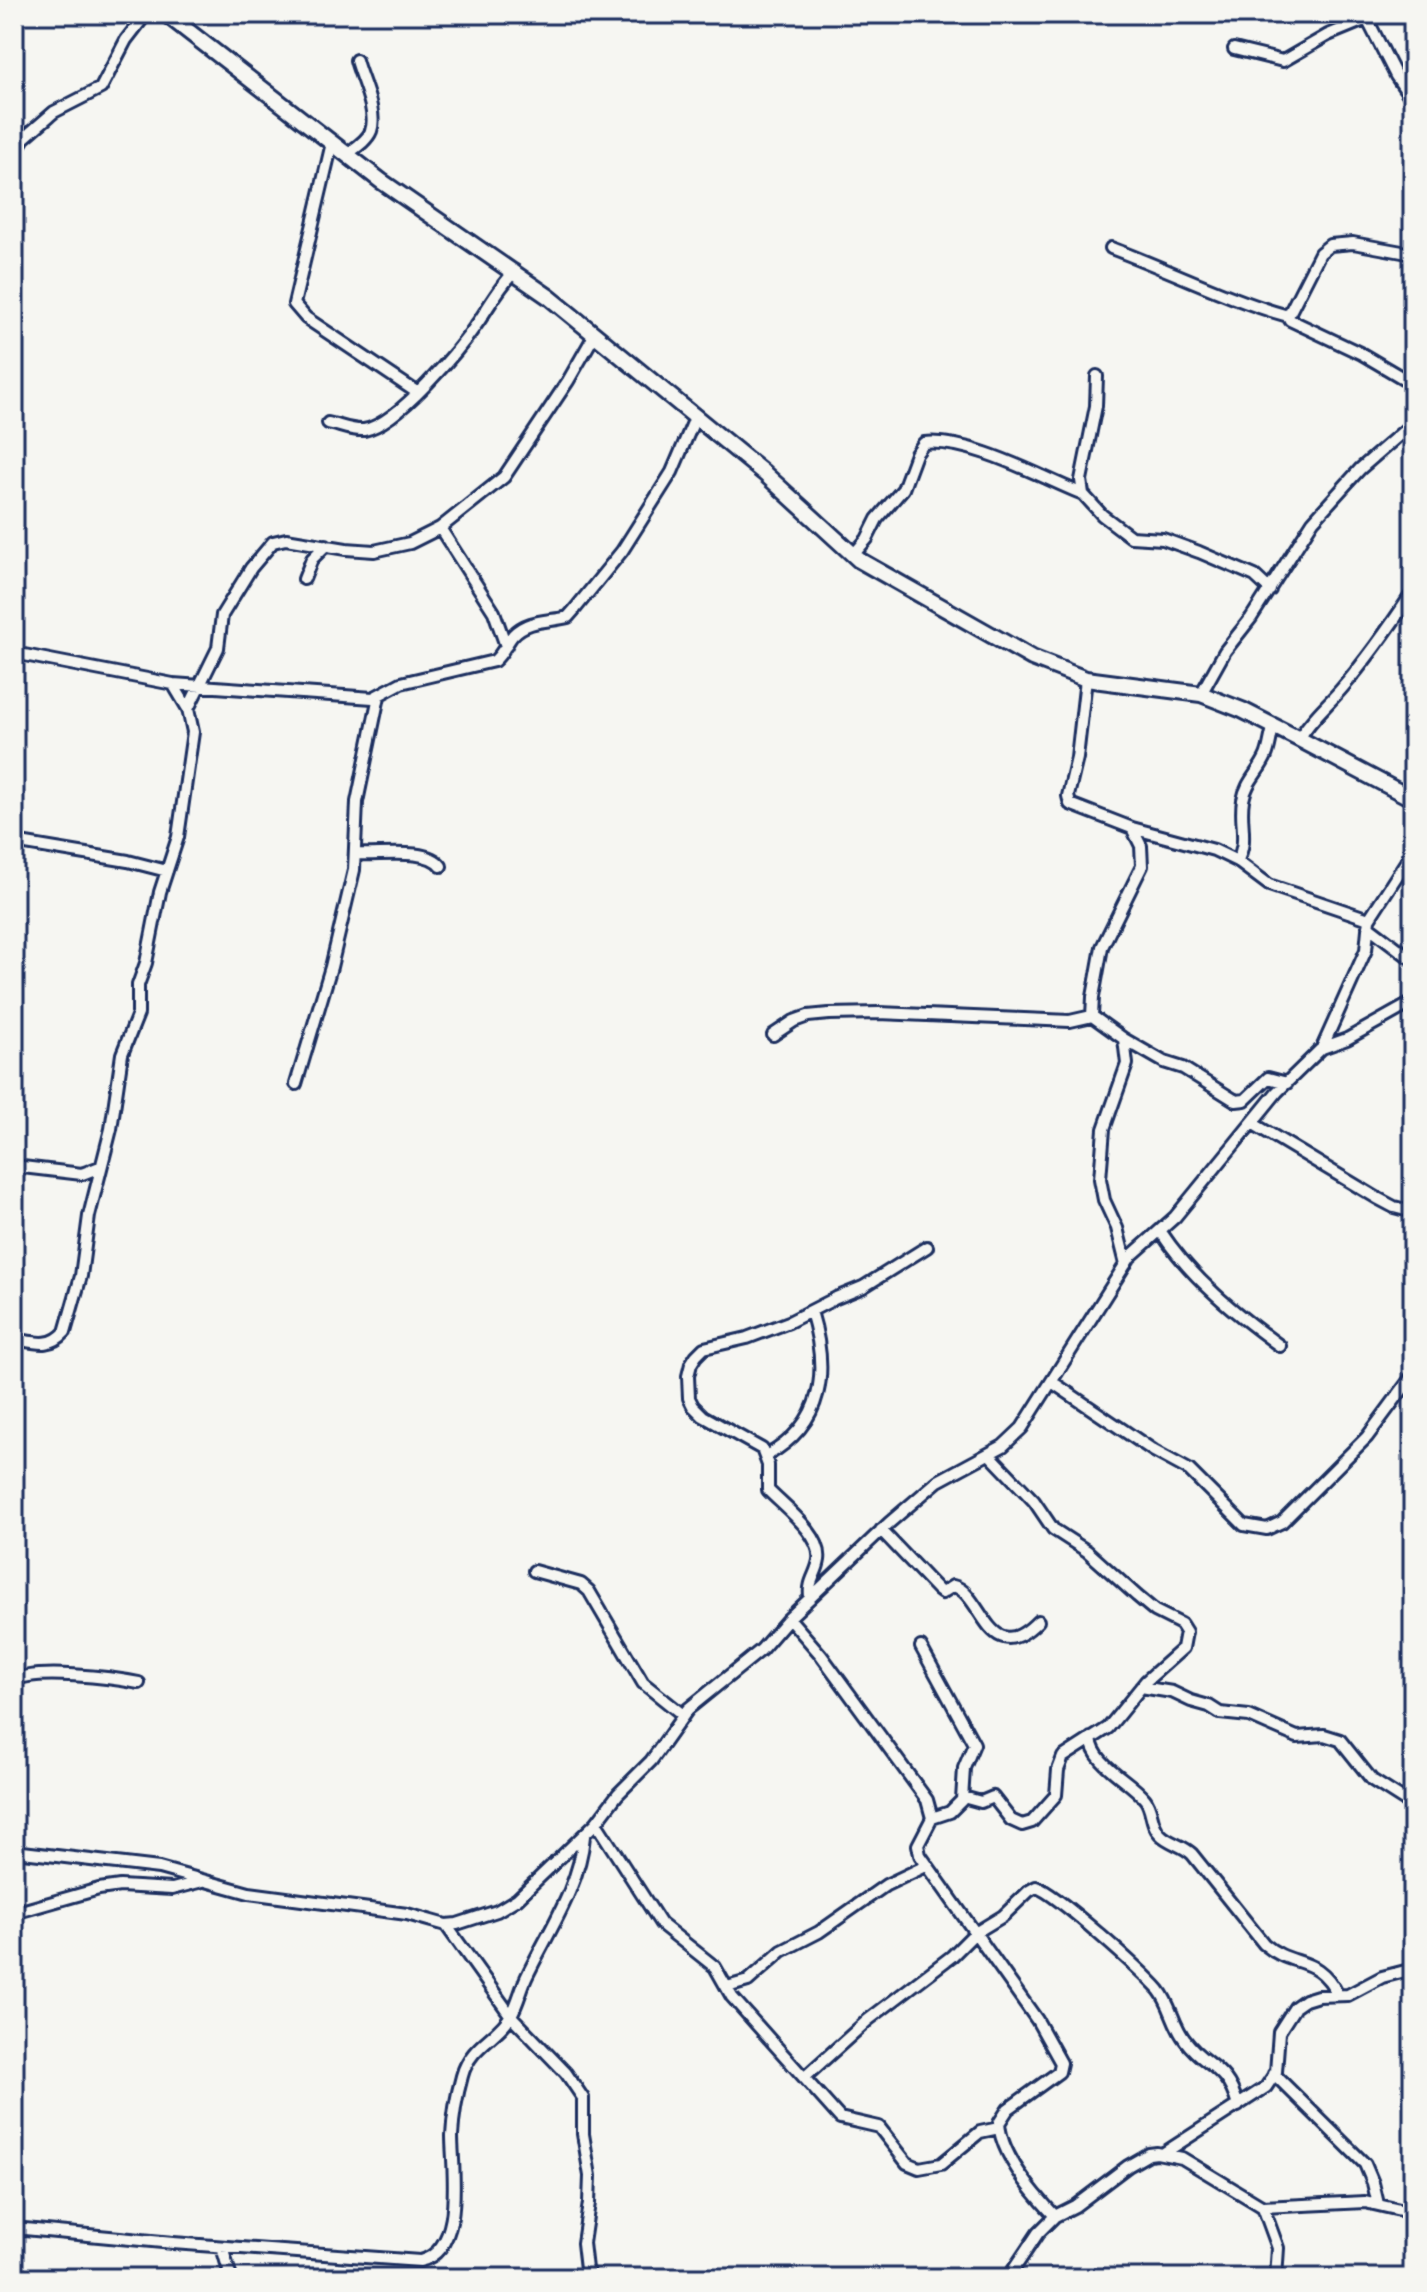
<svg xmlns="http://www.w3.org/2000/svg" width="1427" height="2292" font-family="Delius,sans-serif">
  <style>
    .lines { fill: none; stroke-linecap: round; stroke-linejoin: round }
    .minor-casing { stroke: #1b2f5e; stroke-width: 16 }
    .secondary-casing { stroke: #1b2f5e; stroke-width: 20 }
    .minor { stroke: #f6f6f2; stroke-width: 10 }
    .secondary { stroke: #f6f6f2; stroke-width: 14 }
  </style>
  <rect width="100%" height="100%" fill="#f6f6f2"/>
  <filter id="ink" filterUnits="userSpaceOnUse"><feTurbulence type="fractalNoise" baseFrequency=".0125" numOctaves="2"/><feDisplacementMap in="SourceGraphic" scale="16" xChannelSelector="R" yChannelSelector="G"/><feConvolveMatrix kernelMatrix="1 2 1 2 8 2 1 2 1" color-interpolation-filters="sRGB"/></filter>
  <g filter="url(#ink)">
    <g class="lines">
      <defs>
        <path id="minor" d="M1365,15L1396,76L1413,101
          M1234,49L1283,61L1328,35L1379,14
          M332,143L294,304L306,318L418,393
          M14,153L24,138L54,112L101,88L126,40L146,14
          M347,154C355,148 367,141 371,131C378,111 361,80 356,60
          M1111,248C1170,270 1227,299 1288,316
          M1413,254L1353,243L1330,245L1320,253L1288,316L1290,320L1362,354L1413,384
          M1097,376L1096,406L1081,480L1083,494L1102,515L1131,537L1163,539L1199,552L1255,576L1270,590
          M328,423C339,425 352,431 364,430C398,424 460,349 479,321C491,303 500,286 515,271
          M440,528L494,612L506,646
          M853,555L867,539L877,519L903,489L916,454L924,443C971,438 1040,477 1083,494
          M304,579L312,559L326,545
          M14,653L173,684L373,698L401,683L494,661C503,654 506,643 513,635C528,619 549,622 568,617L575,609L622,551L672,472L695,418
          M1086,679L1077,758L1068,796L1070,804L1132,828L1214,850L1237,861L1269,885L1369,919
          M1201,694L1225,651L1251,618L1313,521L1360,469L1413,423
          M188,709L218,648L222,615L251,568L273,542L286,539L346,549L374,551L410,543L440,528L504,477L568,381L595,334
          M1299,739C1311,718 1328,705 1343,687C1369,657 1391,625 1413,592
          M1132,828L1141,846L1142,866L1102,947L1093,997L1092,1016L1124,1039L1164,1062L1183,1068L1236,1101L1245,1100L1268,1078L1287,1083
          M14,842L128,861L167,871
          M356,854C379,856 427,847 441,866
          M1237,861C1249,840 1239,822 1243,800C1246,782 1259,772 1266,756C1270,747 1270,736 1274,726
          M1368,926L1413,960
          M773,1035L794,1021L808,1016L829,1014L879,1013L1070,1021L1092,1016
          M1124,1039L1127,1064L1104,1129L1100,1179L1104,1200L1117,1228L1126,1264
          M1322,1048L1366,950L1369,919L1413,851
          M296,1084L331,967L354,870L357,802L379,696
          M1252,1123L1377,1198L1394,1207L1413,1212
          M14,1166L82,1174L100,1167
          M1161,1232C1192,1279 1236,1314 1280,1346
          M14,1339C34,1342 50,1349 65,1332L81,1276L89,1216L111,1129L122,1054L138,1014V985L146,963L160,892L178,837L193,732L188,709L173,684
          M1052,1382L1154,1451L1189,1470L1244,1525L1267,1529L1282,1522L1367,1437L1413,1375
          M766,1456C825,1423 829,1371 811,1311
          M881,1530L938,1590L942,1593L953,1586C983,1592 988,1672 1038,1621
          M534,1571L581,1584L589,1591L643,1683L683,1715
          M810,1596C808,1581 817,1574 819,1560C823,1535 783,1506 768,1490V1465L762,1449L703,1416L693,1406L689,1398L688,1376L691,1364L696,1356L704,1348L747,1338L789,1322L836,1298L863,1287L927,1247
          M789,1618L821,1655L927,1800L932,1818L918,1845L920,1855L1037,2020L1061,2063L1059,2072L1008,2109L999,2123C1001,2155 1034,2194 1055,2216
          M921,1647L974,1744L964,1768L962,1800L950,1812L932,1818
          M14,1681C33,1668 114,1678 139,1683
          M1141,1687L1172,1692L1191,1701L1209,1706L1220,1713L1249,1716L1297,1737L1324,1735L1340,1740L1372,1780L1413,1806
          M1091,1738C1093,1765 1129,1779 1145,1799C1153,1809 1150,1824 1160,1834C1168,1843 1183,1845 1192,1854L1264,1944C1293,1969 1317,1953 1338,1995
          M963,1797L981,1802L993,1797L1011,1820L1022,1825L1032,1822L1056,1795L1058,1770L1063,1757L1108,1728L1146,1681L1183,1648L1186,1632L1181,1624L1155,1611L1137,1596L1087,1551L1053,1529L1034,1501L989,1454
          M596,1823L661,1924L715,1967L732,1997L840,2118L879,2127L907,2163L919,2168L941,2164L980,2132L999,2128
          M14,1851L159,1868L249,1893L407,1914L446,1925L457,1924L497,1911L517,1899L596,1823L618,1794L651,1761L688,1709L761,1650L787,1620L889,1523L938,1481L1003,1446L1022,1428L1130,1257L1175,1217L1277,1092L1322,1048L1347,1039L1413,1002
          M14,1913L99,1889L120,1886L172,1889L203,1881
          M446,1925L511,2016L566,2073L583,2098V2134L590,2176L589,2203L583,2243L586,2269L592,2278
          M727,1987L748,1981L782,1951L819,1932L886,1885L926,1866
          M1274,2074L1365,2164L1373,2183L1378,2204
          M805,2077L868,2020L952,1956L975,1933L1003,1916L1029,1891L1036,1887C1055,1892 1143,1972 1159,1990C1171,2005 1173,2025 1185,2040C1206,2069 1226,2063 1238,2106
          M1164,2153L1266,2087L1276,2072L1279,2032L1295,2007L1305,2000L1318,1996L1348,1995L1382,1977L1413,1969
          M1263,2207L1278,2248L1276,2278
          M14,2228L173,2243L420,2261C466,2250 452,2169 452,2136C453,2116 457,2094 462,2076C470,2045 499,2037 511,2015C518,2004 521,1988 527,1976C548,1932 580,1886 584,1836
          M222,2247L231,2278
          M1008,2278L1038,2233L1055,2216L1075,2206L1128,2166L1149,2154L1157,2153L1182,2158L1263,2207L1365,2202L1413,2213"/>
        <path id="secondary" d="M166,14L381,181L549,297L764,473L859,560L1032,658L1086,679L1201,694L1242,710L1299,739L1413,799"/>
      </defs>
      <!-- minor casing -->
      <use href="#minor" class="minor-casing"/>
      <!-- secondary casing -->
      <use href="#secondary" class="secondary-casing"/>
      <!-- minor -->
      <use href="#minor" class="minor"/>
      <!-- secondary -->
      <use href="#secondary" class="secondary"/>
    </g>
  </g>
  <!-- margin -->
  <rect width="1427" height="2292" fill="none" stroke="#f6f6f2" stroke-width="48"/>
  <rect x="24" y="24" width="1379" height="2244" fill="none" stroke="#1b2f5e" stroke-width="3" filter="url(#ink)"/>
</svg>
